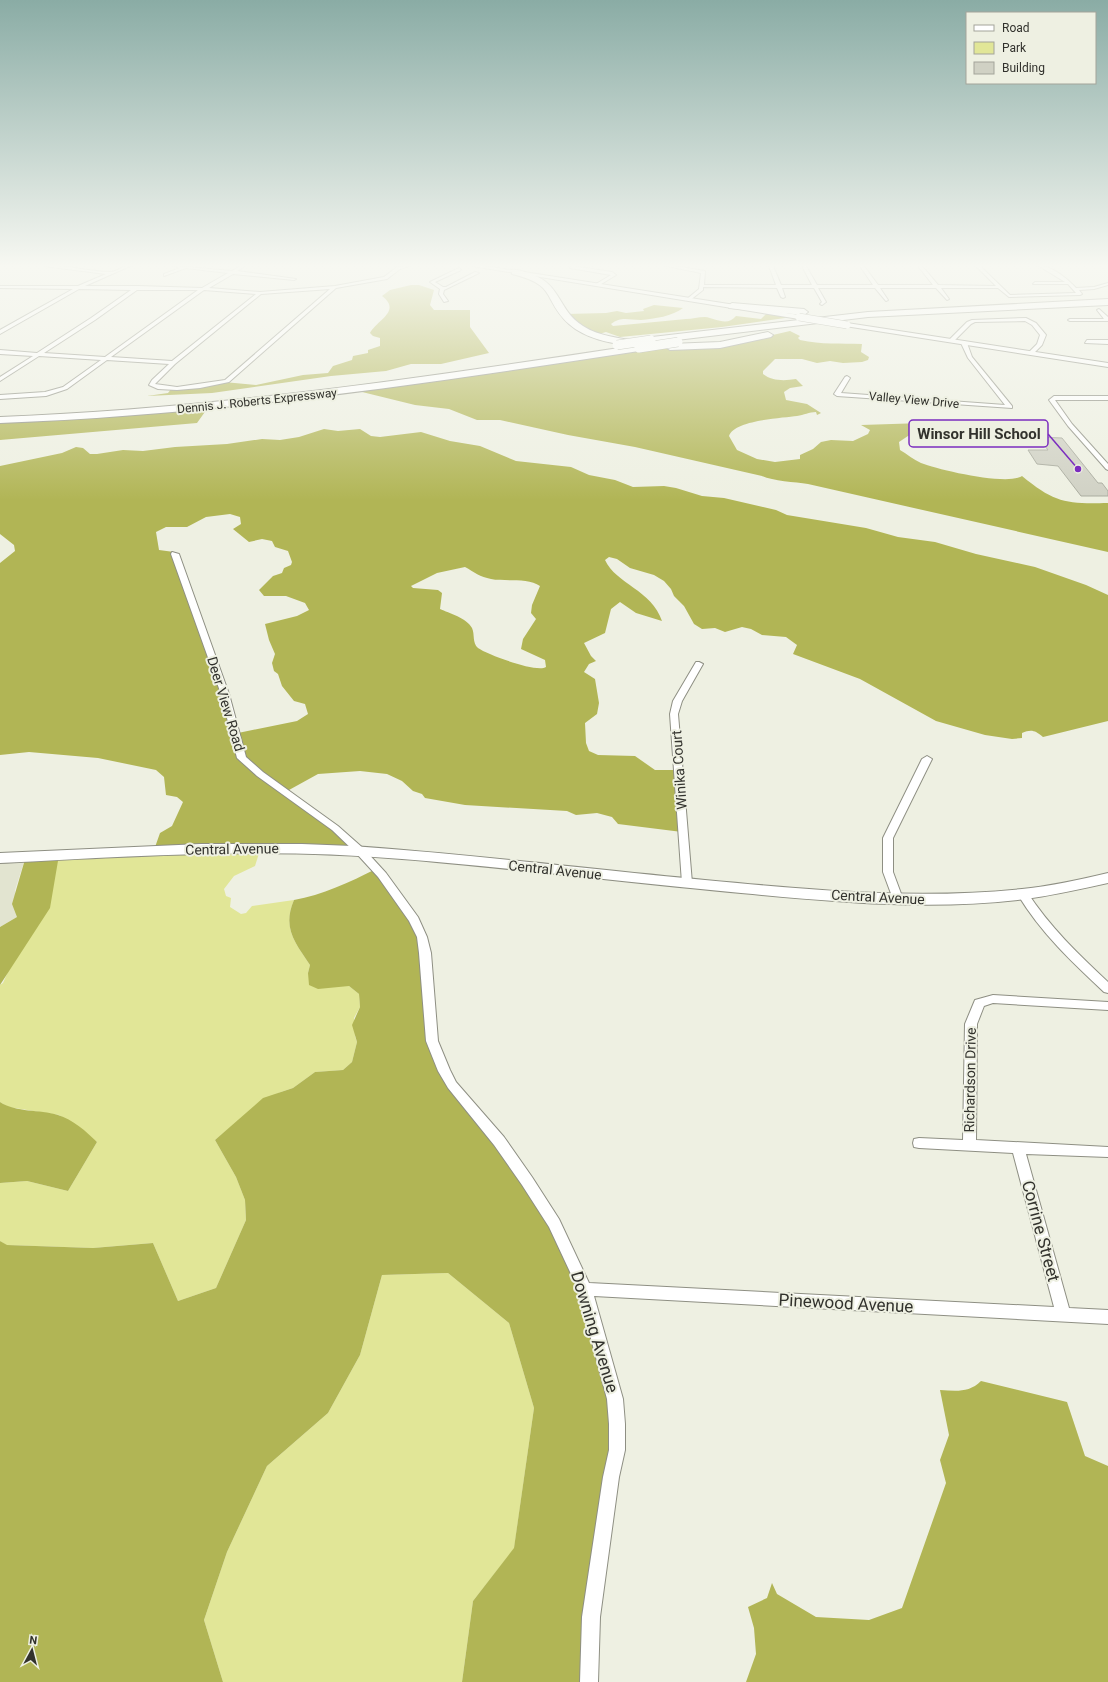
<svg xmlns="http://www.w3.org/2000/svg" width="1108" height="1682" font-family="Roboto,sans-serif">
  <style>
    .built { fill: #e2e4d0 }
    .green { fill: #e1e697 }
    .forest { fill: #b1b555; fill-rule: evenodd }
    .building { fill: #d0d1c4; stroke: #a9ab9e }
    .lines { fill: none; stroke-linecap: round; stroke-linejoin: round }
    .minor-casing { stroke: #8e8f83; stroke-width: 2 }
    .secondary-casing { stroke: #8e8f83; stroke-width: 2 }
    .motorway-casing { stroke: #8e8f83; stroke-width: 2 }
    .minor { fill: #fff; fill-rule: evenodd }
    .secondary { fill: #fff; fill-rule: evenodd }
    .motorway { fill: #fff; fill-rule: evenodd }
    .secondary-bridge-casing { stroke: #8e8f83; stroke-width: 8; stroke-linecap: butt }
    .motorway-bridge-casing { stroke: #8e8f83; stroke-width: 10; stroke-linecap: butt }
    .secondary-bridge { stroke: #fff; stroke-width: 7 }
    .motorway-bridge { stroke: #fff; stroke-width: 9 }
    .labels { text-anchor: middle; stroke-width: 4; stroke-linejoin: round; paint-order: stroke }
    .far-street-label { font-size: 12px; fill: #32322d; stroke: #eef0e2 }
    .street-label { font-size: 14px; fill: #32322d; stroke: #eef0e2 }
    .near-street-label { font-size: 17px; fill: #32322d; stroke: #eef0e2 }
    .leader { fill: none; stroke: #7b2cbf; stroke-width: 1.5 }
    .callout-dot { fill: #7b2cbf; stroke: #eef0e2; stroke-width: 1.5 }
    .callout { fill: #eef0e2; stroke: #7b2cbf; stroke-width: 1.5 }
    .callout-label { font-size: 15px; text-anchor: middle; font-weight: bold; fill: #32322d }
  </style>
  <rect width="100%" height="100%" fill="#eef0e2"/>
  <!-- built -->
  <path class="built" d="M26,856L15,890L17,917L0,927V857Z"/>
  <!-- green -->
  <path class="green" d="M261,847L255,866L234,876L224,889L226,896L231,898L230,907L241,914L246,913L252,906L294,900C282,928 295,942 310,965L308,973L338,986H349L359,994L360,1007L354,1018L355,1036L357,1042L352,1062L343,1070L315,1072L293,1088L281,1092L263,1100L215,1140L236,1177L245,1200L246,1220L216,1288L178,1301L153,1243L93,1248L6,1245L0,1241V1183L27,1181L68,1191L97,1142L59,1115L8,1107L0,1102V985L3,983L59,855Z
    M448,1273L509,1323L534,1408L514,1549L473,1601L462,1682H223L204,1620L227,1552L267,1466L328,1413L360,1355L382,1275Z"/>
  <!-- forest -->
  <path class="forest" d="M411,285H419L434,290L430,305L434,310H470V327L489,353L441,364H411L386,371L331,376L212,393L147,396L168,393L172,388L224,382L256,385L303,375L328,373L333,366L352,360L353,356L368,353V350L380,346V338L373,336L370,333C377,320 402,311 382,296L390,290Z
    M654,305L683,308C673,316 654,319 641,320C629,320 621,316 611,324L613,326C637,324 662,321 686,319C692,319 698,317 705,317C715,318 727,327 736,316L761,319L767,313L789,316L785,318L722,327L620,337L606,332L595,335L566,314L606,313L617,311L626,313L644,311L643,309Z
    M790,331L800,336L798,338L800,340C822,345 840,343 862,344L861,352L869,357L868,360L862,362L843,363L830,361L817,363L802,359H775L763,371V374C772,381 784,381 796,379L803,386L790,388L784,392L786,400L807,404L821,413L817,415L816,412C809,412 804,415 797,416C783,418 734,420 729,436L737,450L757,459L775,462L800,459V455L813,449L821,442L831,440L853,441L868,434L870,430L861,425L923,423L929,427L911,434L899,442L900,450C907,454 914,460 921,463C939,470 1008,486 1022,476C1055,503 1066,504 1108,503V552L808,484C795,482 773,481 762,476L635,447L568,435L500,420H477L449,409L415,405L358,391L651,347L739,343Z
    M207,409L197,423L0,440V420Z
    M324,429L338,431L360,429L371,436L380,437L421,432L450,441L480,446L516,461L571,467L589,475L615,480L633,487L664,486L676,488L702,496L724,498L776,510L787,515L866,528L898,537L935,542L976,554L1035,567L1086,585L1108,595V721L1043,737C1035,730 1031,729 1022,733V738L1012,739L985,735L936,721L860,679L793,654L797,645L786,637L762,635L751,629L742,627L725,632L715,628L702,629L694,624L684,606L674,596L671,589L664,581L654,575L630,568L617,559L609,557L605,560C616,584 652,590 662,621L636,613L620,602L611,609L605,633L584,643L591,656L596,661L589,664L584,672L595,679L599,703L597,714L585,723L586,743L589,751L598,755L635,756L655,770H679L682,832L618,824L612,817L597,813L576,815L567,811L465,805L425,798L422,794L413,791L402,781L387,774L360,771L318,774L289,790L357,849L154,850L160,833L172,826L183,802L177,797L166,795L164,777L156,770L98,758L29,752L0,755V563L15,551L14,545L0,534V466L62,453L76,447L83,448L90,454H97L123,450L143,451L175,447L227,444L262,439L280,440L299,437ZM230,514L240,517L241,524L233,529L249,542L262,539L272,541L275,547L288,551L292,562L291,565L284,568L282,573L273,576L259,590L264,596H286L305,603L309,610L297,616L265,624L269,640L275,654L272,663L274,671L278,674L282,686L294,701L305,704L308,714L297,721L238,733L177,556L174,552L159,550L156,532L166,527H187L206,517ZM465,567C474,572 480,577 491,579C505,582 528,577 540,586L532,605L531,613L536,619L523,639L521,649L545,660L546,667C537,673 488,655 478,648C472,643 475,634 472,628C467,618 449,613 440,609L442,593L438,590L413,588L411,586L437,573Z
    M59,855L50,908L0,985V927L17,917L12,904L26,856Z
    M376,869L418,926L434,1043L446,1071L569,1253L617,1412L590,1682H462L473,1601L514,1548L534,1408L509,1323L448,1273L382,1275L360,1355L328,1413L267,1466L227,1552L204,1620L223,1682H0V1241L7,1245L93,1248L153,1243L178,1301L216,1288L246,1220L245,1200L236,1177L215,1140L263,1098L293,1088L315,1072L343,1070L352,1062L357,1042L352,1025L360,1007L359,994L349,986L318,989L309,985L308,973L310,965C295,942 282,928 294,900C322,895 350,882 376,869Z
    M0,1102C17,1113 39,1109 58,1115C72,1119 87,1132 97,1142L68,1191L27,1181L0,1183Z
    M981,1381L1067,1402L1085,1456L1108,1466V1682H746L756,1654L754,1628L748,1607L767,1598L772,1583L777,1594L816,1617L869,1620L902,1608L946,1483L940,1460L949,1435L940,1390C956,1391 969,1393 981,1381Z"/>
  <!-- building -->
  <path class="building" d="M1038,437L1062,438L1098,483H1102L1108,491V496H1081L1058,466L1037,464L1028,450H1048Z"/>
  <g class="lines">
    <defs>
      <path id="minor" d="M44,266C66,264 88,272 110,272C117,272 123,265 130,266L85,286H138L202,288L228,273L186,268L164,276V274L180,268L175,266L232,271L240,266H245L237,271L296,279L294,280L233,274L209,288L260,292L335,286L384,277L397,267L409,266L400,269L387,279L336,288L229,382L200,388L177,390L158,389L149,385L152,380L169,364L107,360L67,389L46,396L0,399V395L45,392L63,387L101,360L39,356L0,381V377L33,356L0,354V350L37,353L91,318L131,290L79,289L0,334V330L73,289L0,288V286H78L106,274ZM330,289L225,380L177,387L155,384L175,364L261,294ZM137,290H198L105,357L44,353L95,320ZM204,290L256,294L172,361L111,357Z
        M572,266L612,272L616,275L598,286L596,284L611,275L570,268Z
        M667,266H675L705,271L704,285H776L769,266H773L781,285H812L802,266H806L817,285H873L860,266H864L878,285H933L918,266H922L938,285L996,286L976,266H980L1010,295L1076,293L1068,284H1033L1035,282H1065L1039,266C1051,265 1068,279 1076,288L1094,287L1108,283V285L1094,289L1079,290L1082,294L1080,295L1009,297L998,288H941L949,299L947,300L936,288H880L888,300L886,301L875,288H818L826,302L822,305L820,304L822,302L814,288H782L785,297L783,298L781,297L777,288L703,287V290L689,301L687,299L699,289L701,273Z
        M459,268L461,270L435,282L443,287H446L475,272L479,273L444,290L443,294L448,301L444,302L439,294L440,289L430,282Z
        M1099,309L1108,317V321H1070L1068,320L1070,319H1104L1097,310Z
        M1026,318L1036,323L1046,335L1042,345L1033,354L1028,353L1037,344L1040,335L1032,325L1025,321L975,322L971,324L953,342L948,341L967,322L972,320Z
        M1087,340H1108V344L1085,343Z
        M964,341L967,343L972,357L1012,406V408L837,396L834,394L845,377L847,376L850,378L841,393L1005,405L968,358L961,343Z
        M1054,396H1108V400H1055L1072,424L1108,464V470L1106,469L1068,426L1049,400Z
        M172,552L179,554L229,694L246,757L263,772L338,826L364,849L386,873L418,917L427,937L431,953L438,1041L450,1070L456,1082L504,1137L532,1177L559,1219L589,1283L1054,1307L1013,1153L919,1148L914,1147L913,1143L914,1139L919,1138L963,1140L965,1024L975,1000L993,995L1108,1002V1010L993,1003L984,1006L977,1024L976,1140L1108,1147V1157L1026,1154L1069,1308L1108,1310V1324L594,1296L623,1399L625,1424V1450L619,1477L600,1617L598,1682H580L582,1617L603,1477L609,1450V1424L607,1399L578,1289L549,1227L522,1185L494,1145L448,1088L438,1071L426,1041L419,953L417,937L409,921L378,877L356,853L332,830L257,776L237,758L221,694L171,554Z
        M696,662H699L703,664L682,701L678,714L692,883L687,886L682,883L670,714L673,701Z
        M927,756L932,759L893,838V872L903,899L898,903L893,899L883,872V838L922,759Z
        M1023,891L1027,892C1050,927 1078,954 1108,982V993L1104,992C1072,962 1041,933 1018,895Z"/>
      <path id="secondary" d="M472,266H485L799,315L802,317L799,319Z
        M847,323L1108,363V367L845,326V324Z
        M201,844H302L352,846C470,854 587,869 705,880C810,890 916,900 1022,889C1051,886 1079,880 1108,873V883C1081,889 1054,895 1026,899C932,911 835,902 741,893C628,883 515,868 402,859C268,847 134,856 0,863V853Z"/>
      <path id="motorway" d="M512,270C517,269 522,271 527,273C562,282 557,310 583,326C600,337 619,337 638,342L639,345L644,348L639,351C425,384 217,415 0,423V417C214,409 421,378 632,346C610,343 586,339 569,324C542,299 558,285 512,274Z
        M1108,299V305L868,317L652,343L647,340L652,337L868,312Z
        M732,303L804,309L808,312L804,315L729,308L728,306Z
        M768,332L773,335L771,337L720,348L670,350L665,347L670,344L720,342Z"/>
    </defs>
    <!-- minor casing -->
    <use href="#minor" class="minor-casing"/>
    <!-- secondary casing -->
    <use href="#secondary" class="secondary-casing"/>
    <!-- motorway casing -->
    <use href="#motorway" class="motorway-casing"/>
    <!-- minor -->
    <use href="#minor" class="minor"/>
    <!-- secondary -->
    <use href="#secondary" class="secondary"/>
    <!-- motorway -->
    <use href="#motorway" class="motorway"/>
    <defs>
      <path id="secondary-bridge" d="M799,317L847,325"/>
      <path id="motorway-bridge" d="M617,345L651,340
        M639,348L678,342"/>
    </defs>
    <!-- secondary-bridge casing -->
    <use href="#secondary-bridge" class="secondary-bridge-casing"/>
    <!-- motorway-bridge casing -->
    <use href="#motorway-bridge" class="motorway-bridge-casing"/>
    <!-- secondary-bridge -->
    <use href="#secondary-bridge" class="secondary-bridge"/>
    <!-- motorway-bridge -->
    <use href="#motorway-bridge" class="motorway-bridge"/>
  </g>
  <!-- sky -->
  <linearGradient id="sky" x2="0" y2="1"><stop stop-color="#8aaca5"/><stop offset="0.53" stop-color="#f7f8f2"/><stop offset="1" stop-color="#f7f8f2" stop-opacity="0"/></linearGradient>
  <rect width="1108" height="501" fill="url(#sky)"/>
  <g class="labels">
    <!-- far-street labels -->
    <g class="far-street-label">
      <text transform="translate(914 400) rotate(5)" y="4">Valley View Drive</text>
      <text transform="translate(257 401) rotate(-6)" y="4">Dennis J. Roberts Expressway</text>
    </g>
    <!-- street labels -->
    <g class="street-label">
      <text transform="translate(226 704) rotate(73)" y="5">Deer View Road</text>
      <text transform="translate(679 770) rotate(-94)" y="5">Winika Court</text>
      <text transform="translate(232 849) rotate(-1)" y="5">Central Avenue</text>
      <text transform="translate(555 870) rotate(6)" y="5">Central Avenue</text>
      <text transform="translate(878 897) rotate(3)" y="5">Central Avenue</text>
      <text transform="translate(970 1080) rotate(-89)" y="5">Richardson Drive</text>
    </g>
    <!-- near-street labels -->
    <g class="near-street-label">
      <text transform="translate(1041 1231) rotate(75)" y="6">Corrine Street</text>
      <text transform="translate(846 1303) rotate(3)" y="6">Pinewood Avenue</text>
      <text transform="translate(595 1332) rotate(73)" y="6">Downing Avenue</text>
    </g>
  </g>
  <!-- callouts -->
  <path class="leader" d="M1078 469L1048 434"/>
  <circle class="callout-dot" cx="1078" cy="469" r="4"/>
  <rect class="callout" x="909" y="420" width="139" height="27" rx="4"/>
  <g class="callout-label">
    <text x="979" y="439">Winsor Hill School</text>
  </g>
  <!-- legend -->
  <rect x="966" y="12" width="130" height="72" fill="#eef0e2" stroke="#a3a49a"/>
  <rect x="974" y="25" width="20" height="6" fill="#ffffff" stroke="#a3a49a"/>
  <text x="1002" y="32" font-size="12" fill="#32322d">Road</text>
  <rect x="974" y="42" width="20" height="12" fill="#e1e697" stroke="#a3a49a"/>
  <text x="1002" y="52" font-size="12" fill="#32322d">Park</text>
  <rect x="974" y="62" width="20" height="12" fill="#d0d1c4" stroke="#a3a49a"/>
  <text x="1002" y="72" font-size="12" fill="#32322d">Building</text>
  <!-- north arrow -->
  <g transform="translate(32 1650) rotate(7)" stroke="#eef0e2" stroke-width="3" paint-order="stroke">
  <path d="M0-3L7 15L0 10L-7 15Z" fill="#32322d"/>
  <text y="-6" font-size="11" font-weight="bold" text-anchor="middle" fill="#32322d">N</text>
  </g>
</svg>
